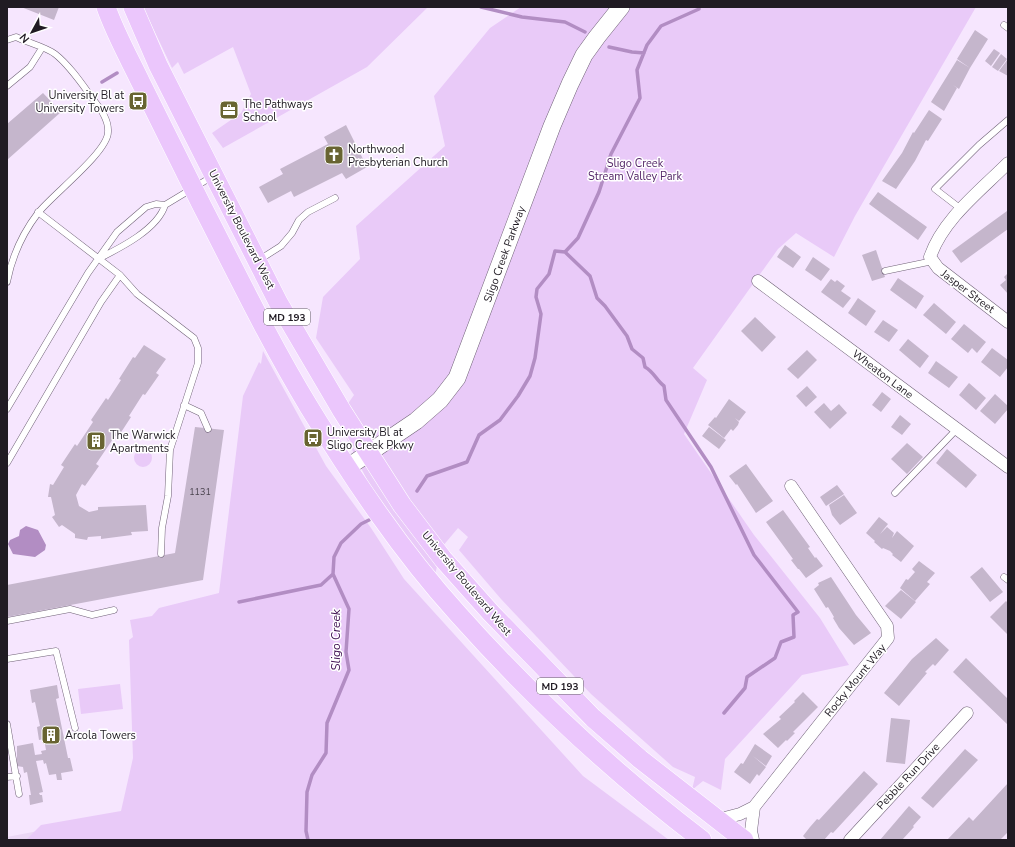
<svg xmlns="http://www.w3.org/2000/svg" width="1015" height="847" font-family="'Nunito Sans',sans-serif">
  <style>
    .built { fill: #ebd7f5 }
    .green { fill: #e9caf8 }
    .water { fill: #b28dc3 }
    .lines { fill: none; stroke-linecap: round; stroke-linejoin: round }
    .stream { stroke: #b28dc3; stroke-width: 3.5 }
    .building { fill: #c5b6cc }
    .lane-casing { stroke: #716378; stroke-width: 7 }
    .street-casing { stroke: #716378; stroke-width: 13 }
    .secondary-casing { stroke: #716378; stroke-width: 18 }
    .primary-casing { stroke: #fff; stroke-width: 20 }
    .lane { stroke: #fff; stroke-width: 6 }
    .street { stroke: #fff; stroke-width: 12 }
    .secondary { stroke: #fff; stroke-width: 17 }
    .primary { stroke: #ebc6fc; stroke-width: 19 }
    .labels { text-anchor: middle; stroke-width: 3; stroke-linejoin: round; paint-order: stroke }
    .number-label { font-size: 9px; fill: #49424d }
    .shield { fill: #fff; stroke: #635f65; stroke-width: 1 }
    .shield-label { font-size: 10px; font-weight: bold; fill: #201b23 }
    .poi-label { font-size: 11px; fill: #201b23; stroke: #fff; text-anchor: start }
    .park-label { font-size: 11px; fill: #542668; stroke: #fff }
    .street-label { font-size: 11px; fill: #201b23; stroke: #fff }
    .water-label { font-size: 12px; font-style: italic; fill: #3e0e50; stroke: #fff }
  </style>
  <rect width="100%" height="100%" fill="#f6e6fe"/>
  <!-- built -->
  <path class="built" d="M38,831V840H7V837Z"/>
  <!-- green -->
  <path class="green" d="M143,7H428L367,67L223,148L212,133L241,113L251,94L233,47L184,74L178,62L172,68Z
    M521,7H976L855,216L834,257L796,233L778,249L693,368L707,380L684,434L754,535L820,618L849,665L802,675L725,759L721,790L703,781L692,790L695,777L673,767L591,694L501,599L459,550L468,537L458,528L442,547L430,594L404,555L340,425L347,405L354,395L316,338L323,297L360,259L356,226L445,146L434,96L490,28Z
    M263,351L326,466L371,528L404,579L583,776L669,840H26L41,825L121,811L133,758L129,640L133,637L130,620L152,616L159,608L219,593L243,396L259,362L261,364Z
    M134 458a9 9 0 1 1 18 0a9 9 0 1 1-18 0Z
    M120,684L123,709L81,714L78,689Z"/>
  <!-- water -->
  <path class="water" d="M26,526L38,530L46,545L45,550L35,557L13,554L8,544L10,540L19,536L20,530Z"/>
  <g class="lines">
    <!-- stream -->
    <path class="stream" d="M481,7L522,17L565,22L585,32
      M609,47L632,52L644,53
      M102,82L117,73
      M565,252L590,276L597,298L605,306L627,336L632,349L643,358L645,367C654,372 656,380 664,386L666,400L711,467L754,555L798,612L793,615L794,637L781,642L775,658L747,677L745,688L724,713
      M417,491L427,476L467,462L479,435L500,420L518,396L530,376L535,358L541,314L536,297L537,289L549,274L555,251L565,252L578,238L599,192L611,154L640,98L637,70L647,45L661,26L699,9V7
      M239,602L321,585L333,574
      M308,840L306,831L307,792L312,775L326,753L327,723L349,670L346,652L349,609L333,574L334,557L341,543L361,524L369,520"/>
  </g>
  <!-- building -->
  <path class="building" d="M21,7H59L54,20Z
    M975,30L988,39L970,68L957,59Z
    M994,49L1000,53L991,66L985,61Z
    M1001,54L1007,59L998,71L992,67Z
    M1008,59V76L999,71Z
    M957,60L970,68L959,89L953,85L957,88L944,111L931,102Z
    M43,93L61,112L7,160V124Z
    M929,110L942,119L928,141L926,140L915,161L896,189L882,181L902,153L913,132L914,133Z
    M346,125L367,167L346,179L342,173L294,197L291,191L268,203L259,187L283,174L280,169L328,144L324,137Z
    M878,192L927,227L918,240L869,204Z
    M1007,211L1008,229L961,263L952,251Z
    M785,245L801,257L793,268L777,257Z
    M876,250L885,277L872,281L862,255Z
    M813,257L830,269L821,281L805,270Z
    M1008,273V294L1000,285L1006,280L1004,277Z
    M898,278L924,296L916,309L890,290Z
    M831,279L835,282L837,280L845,286L841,291L851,298L843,308L821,292Z
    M858,298L876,311L866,326L848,313Z
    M934,303L956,322L946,334L923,315Z
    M755,317L776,337L762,352L741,331Z
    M883,320L898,330L889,342L874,332Z
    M964,324L986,342L977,353L972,348L968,353L951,339Z
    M908,339L929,356L920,368L899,350Z
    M144,345L166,359L156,373L159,375L145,395L143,394L129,416L131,417L118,437L115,436L96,464L99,466L85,486L82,484L76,495L79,506L89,512L98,510V507L146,505L148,531L131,532L132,535L101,539V536L88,537L87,540L75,538V534L62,525L59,527L52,517L55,515L51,497H48L50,484L53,485L64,467L61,465L75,444L77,446L93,422L91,420L106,398L108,400L121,380L119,379L133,357L135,358Z
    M992,348L1008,360V367L1000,377L981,362Z
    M807,350L817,360L798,379L787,369Z
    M936,361L958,377L949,388L928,373Z
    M969,383L986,398L976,410L959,395Z
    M807,386L817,397L806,407L796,396Z
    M882,392L891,399L881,412L872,405Z
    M995,394L1008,406V409L995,424L980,411Z
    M729,399L746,412L739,421L735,418L739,422L738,425L733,431L731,429L724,438L708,425L715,417L716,418Z
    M824,403L831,411L839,404L847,413L830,429L814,412Z
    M900,415L911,424L902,435L891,427Z
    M195,427L224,430L203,580L7,617V585L175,553Z
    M709,427L726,440L719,449L702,436Z
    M907,443L923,457L907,474L891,459Z
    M947,449L977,475L966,488L936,463Z
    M746,464L773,501L756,513L737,484L736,485L729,476Z
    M837,485L844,494L826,506L820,497Z
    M844,495L857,513L840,525L832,515L829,505Z
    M783,510L810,547L808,548L815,558L816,557L823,566L806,578L799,569H798L791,560L793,559L766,522Z
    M879,517L888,524L880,534L887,527L894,533L892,538L897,531L914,546L901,562L892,555L893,554L890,551L883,548L882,549L874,542L875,541L866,533Z
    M919,561L935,573L927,582L930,584L915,601L900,588L906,579L908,580L915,572L912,569Z
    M982,567L1003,592L990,602L970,577Z
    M831,577L856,615L871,633L854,645L839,628L833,618L834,617L828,607L826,608L814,589L819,585L818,583Z
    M901,590L916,602L901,619L885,606Z
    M1006,601L1008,603V635L990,617Z
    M936,638L949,650L935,666L933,664L925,672L927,673L899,706L884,693L912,659Z
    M966,658L1008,699V725L953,672Z
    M57,685L59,698L56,699L68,758H70L73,771L61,773L62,780H57L56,774L49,775L46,763L44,764L43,760L36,761L43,792L39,793L40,795H42L43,802L30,805L29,795H31L27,772L24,773L23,767L17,766V746L33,743L35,755L42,754L41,751L46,750L44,739L39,740L37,727L40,726L35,702L32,703L30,690Z
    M803,692L818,707L793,732L795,733L787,741L786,740L778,748L763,734L781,719L779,717L795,702L800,707L794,701Z
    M891,718L910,720L905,764L886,762Z
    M755,744L772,756L766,766L753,756L766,767L759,776L757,774L750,784L734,772L741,763L743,764Z
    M965,749L978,760L933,808L921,798Z
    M864,771L878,784L833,833L831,832L824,840H807L803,836L810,827L817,819L819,820Z
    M1008,783V832L1000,840H947L969,817L973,821Z
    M909,806L921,817L913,826L914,827L902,840H880Z"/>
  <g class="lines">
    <defs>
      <path id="lane" d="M1004,25L1008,28
        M7,40L16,37C26,42 46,47 55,54C68,64 80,81 90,95C98,106 109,118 108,132C108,152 52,195 38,213C22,234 12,256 7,282
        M7,86L30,67L42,48
        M961,209L935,189L979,145L1008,120
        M38,212L120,275
        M100,258C120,248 158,229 165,205
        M259,260L281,246L292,233L299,220L308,212L335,198
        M885,271L933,261
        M184,405L201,413L208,429
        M7,409L88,273L117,232L146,207L156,204L165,205L213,176
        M7,463L101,302L120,275L137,294L194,338L198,348V363L170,450L168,496L162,528L161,554
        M895,493L957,429
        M1004,577L1008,580
        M7,621L70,609L92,615L114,610
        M7,659L56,651L75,728
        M7,724L19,794
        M7,777L17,776"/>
      <path id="street" d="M1008,163C980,191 943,219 930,257L938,268L1008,322
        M758,281L1008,467
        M717,820L740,814L754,807L888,638L887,626L791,486
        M753,840L751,831L754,807
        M850,840L967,713"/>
      <path id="secondary" d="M348,467L416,421L440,400L457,378L552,126L570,84L584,55L597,37L621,7"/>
      <path id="primary" d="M106,7C115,33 129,58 141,83C161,123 181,164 201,204C236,272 269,341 309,407C353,479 401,551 458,614C532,697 614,773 702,840
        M133,7L158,65L278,302L342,411L402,505L443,559L491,613L593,718L640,759L744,840"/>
    </defs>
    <!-- lane casing -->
    <use href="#lane" class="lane-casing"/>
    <!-- street casing -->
    <use href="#street" class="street-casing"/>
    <!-- secondary casing -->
    <use href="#secondary" class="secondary-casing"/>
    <!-- primary casing -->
    <use href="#primary" class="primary-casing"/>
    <!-- lane -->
    <use href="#lane" class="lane"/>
    <!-- street -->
    <use href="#street" class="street"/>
    <!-- secondary -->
    <use href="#secondary" class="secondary"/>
    <!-- primary -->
    <use href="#primary" class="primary"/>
  </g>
  <!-- icons -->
  <defs>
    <symbol id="bus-square" viewBox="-11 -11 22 22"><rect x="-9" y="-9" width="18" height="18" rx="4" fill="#686431" stroke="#fff"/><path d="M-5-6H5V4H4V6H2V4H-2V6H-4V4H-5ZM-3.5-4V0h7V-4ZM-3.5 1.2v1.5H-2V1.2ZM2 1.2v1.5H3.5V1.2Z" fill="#fff"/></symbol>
    <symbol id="office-square" viewBox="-11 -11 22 22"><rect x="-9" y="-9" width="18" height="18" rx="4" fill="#686431" stroke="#fff"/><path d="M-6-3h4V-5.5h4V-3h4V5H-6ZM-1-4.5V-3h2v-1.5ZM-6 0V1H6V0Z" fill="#fff"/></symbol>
    <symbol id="church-square" viewBox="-11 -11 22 22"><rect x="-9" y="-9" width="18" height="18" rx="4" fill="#686431" stroke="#fff"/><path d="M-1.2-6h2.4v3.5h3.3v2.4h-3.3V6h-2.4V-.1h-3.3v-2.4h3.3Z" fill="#fff"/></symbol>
    <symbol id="building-square" viewBox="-11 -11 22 22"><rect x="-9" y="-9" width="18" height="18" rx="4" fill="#686431" stroke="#fff"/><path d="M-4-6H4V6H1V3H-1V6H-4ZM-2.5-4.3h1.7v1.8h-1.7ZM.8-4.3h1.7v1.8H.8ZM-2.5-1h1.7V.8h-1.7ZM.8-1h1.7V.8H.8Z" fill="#fff"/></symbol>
  </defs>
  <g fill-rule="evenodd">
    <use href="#bus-square" x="127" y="90" width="22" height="22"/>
    <use href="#office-square" x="218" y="99" width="22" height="22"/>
    <use href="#church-square" x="323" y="144" width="22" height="22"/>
    <use href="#bus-square" x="302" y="427" width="22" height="22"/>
    <use href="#building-square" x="85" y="430" width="22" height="22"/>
    <use href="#building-square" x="40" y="724" width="22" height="22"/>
  </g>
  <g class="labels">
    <!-- number labels -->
    <g class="number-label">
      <text x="200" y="495">1131</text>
    </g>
    <!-- shield labels -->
    <g class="shield">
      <rect x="264" y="309" width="46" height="16" rx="3"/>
      <rect x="537" y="678" width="46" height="16" rx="3"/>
    </g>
    <g class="shield-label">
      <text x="287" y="321">MD 193</text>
      <text x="560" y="690">MD 193</text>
    </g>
    <!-- poi labels -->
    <g class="poi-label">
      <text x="124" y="99" text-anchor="end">University Bl at<tspan x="124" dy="13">University Towers</tspan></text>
      <text x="243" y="108">The Pathways<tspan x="243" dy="13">School</tspan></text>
      <text x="348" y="153">Northwood<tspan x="348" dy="13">Presbyterian Church</tspan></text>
      <text x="327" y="436">University Bl at<tspan x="327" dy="13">Sligo Creek Pkwy</tspan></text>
      <text x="110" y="439">The Warwick<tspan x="110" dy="13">Apartments</tspan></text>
      <text x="65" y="739">Arcola Towers</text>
    </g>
    <!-- park labels -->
    <g class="park-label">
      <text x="635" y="167">Sligo Creek<tspan x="635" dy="13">Stream Valley Park</tspan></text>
    </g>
    <!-- street labels -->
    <g class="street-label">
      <text transform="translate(242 229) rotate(63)" y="4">University Boulevard West</text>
      <text transform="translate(504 254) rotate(-70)" y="4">Sligo Creek Parkway</text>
      <text transform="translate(968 291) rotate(37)" y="4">Jasper Street</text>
      <text transform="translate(883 374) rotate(37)" y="4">Wheaton Lane</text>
      <text transform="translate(467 583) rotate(50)" y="4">University Boulevard West</text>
      <text transform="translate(855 680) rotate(-51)" y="4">Rocky Mount Way</text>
      <text transform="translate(908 776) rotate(-47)" y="4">Pebble Run Drive</text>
    </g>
    <!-- water labels -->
    <g class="water-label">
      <text transform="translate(336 640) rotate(-90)" y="4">Sligo Creek</text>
    </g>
  </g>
  <!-- border -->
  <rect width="1015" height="847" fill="none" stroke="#201b23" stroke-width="16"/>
  <!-- north arrow -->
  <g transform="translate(32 32) rotate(230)" stroke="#ffffff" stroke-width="3" paint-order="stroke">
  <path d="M0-3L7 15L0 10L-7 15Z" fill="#201b23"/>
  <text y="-6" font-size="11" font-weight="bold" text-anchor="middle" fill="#201b23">N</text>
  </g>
</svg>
